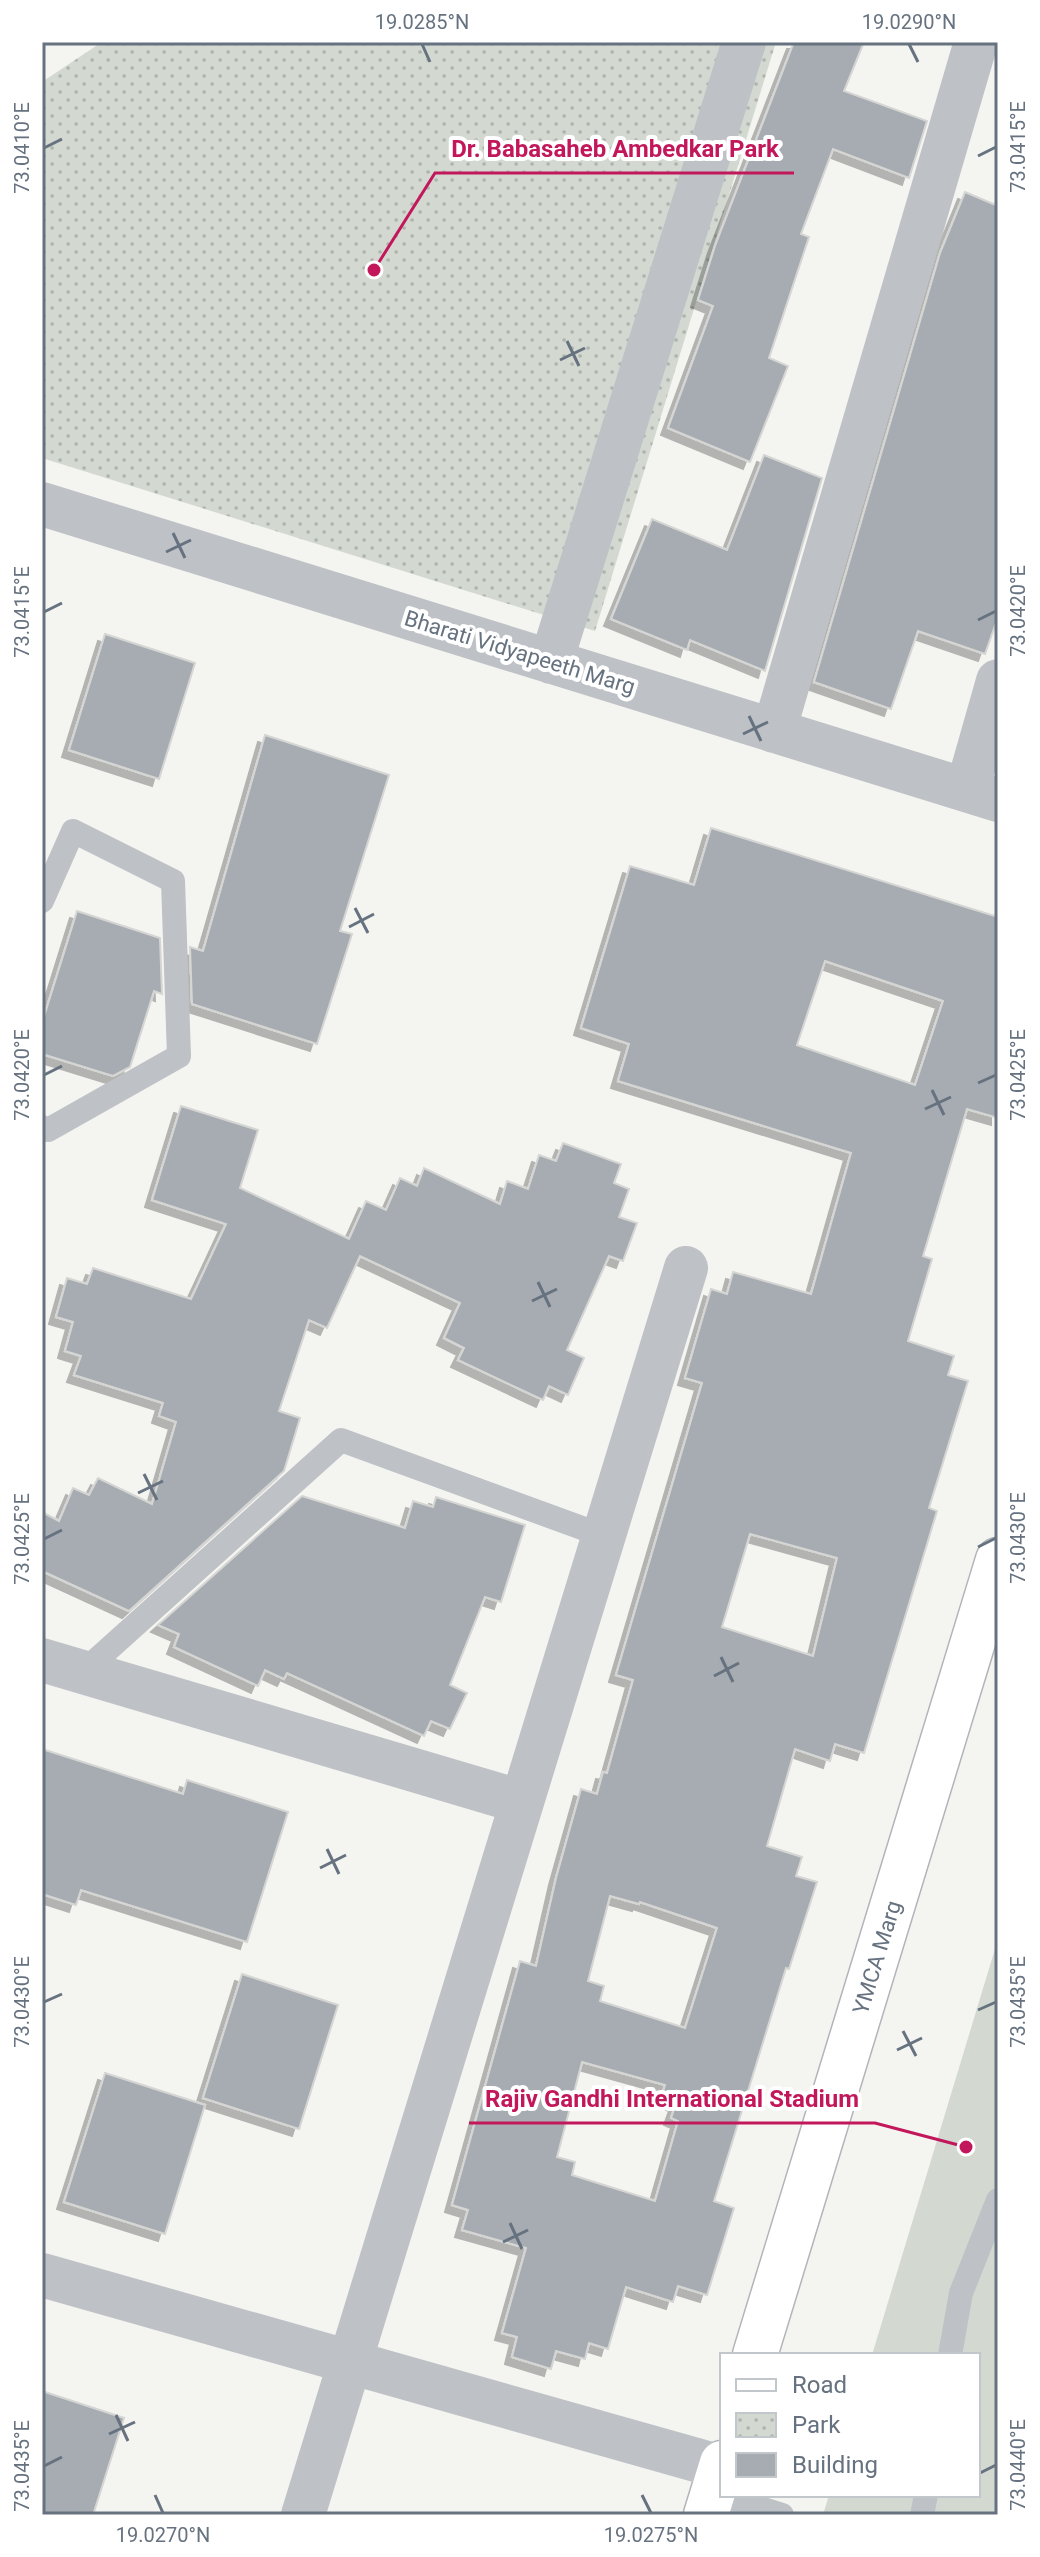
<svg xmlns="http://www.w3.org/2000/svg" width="1040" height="2557" font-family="Roboto,sans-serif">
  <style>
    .grass { fill: #d3d9d1 }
    .park { fill: url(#park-dots) }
    .building { fill: #a6acb1; stroke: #d5d6d4; stroke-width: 2; fill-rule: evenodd; filter: url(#shadow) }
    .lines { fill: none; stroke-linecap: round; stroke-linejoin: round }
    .secondary-casing { stroke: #b1b5b9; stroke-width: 47 }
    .service { stroke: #bec1c5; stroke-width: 24 }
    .minor { stroke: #bec1c5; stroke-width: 44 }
    .secondary { stroke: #fff; stroke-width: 44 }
    .ticks { fill: none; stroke: #66727f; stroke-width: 3 }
    .labels { text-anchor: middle; stroke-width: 8; stroke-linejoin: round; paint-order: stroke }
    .street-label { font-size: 22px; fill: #66727f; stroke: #fff }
    .leader { fill: none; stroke: #c2185b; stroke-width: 3 }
    .callout-dot { fill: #c2185b; stroke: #fff; stroke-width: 3 }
    .callout-label { font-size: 24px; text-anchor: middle; font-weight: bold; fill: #c2185b; stroke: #fff; stroke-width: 8; stroke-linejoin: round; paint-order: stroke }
    .neatline { fill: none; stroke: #66727f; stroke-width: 3 }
    .ticks-label { font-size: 20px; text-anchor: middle; fill: #66727f }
  </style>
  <defs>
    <pattern id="park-dots" width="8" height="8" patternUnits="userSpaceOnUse" patternTransform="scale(2)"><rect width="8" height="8" fill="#d3d9d1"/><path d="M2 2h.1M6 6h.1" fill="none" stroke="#afb4af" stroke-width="1.8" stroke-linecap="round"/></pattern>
    <filter id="shadow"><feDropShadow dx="-7" dy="7" stdDeviation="0" flood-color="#0004"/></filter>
  </defs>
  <rect width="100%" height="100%" fill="#f4f4f1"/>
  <!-- grass -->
  <path class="grass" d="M998,1939V2515H823L829,2495H978V2355H872Z"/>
  <!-- park -->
  <path class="park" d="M102,42H776L595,631L42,458V82Z"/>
  <!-- building -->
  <path class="building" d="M794,42H864L844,91L927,121L909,178L833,149L801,234L809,237L769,358L788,366L750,462L668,428L713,306L698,300L715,246Z
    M965,192L998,206V617L985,654L918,631L891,709L814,682L940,253Z
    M764,455L822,478L765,671L690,640L687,650L611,619L652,519L727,550Z
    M105,634L195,663L159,779L69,750Z
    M265,735L389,775L340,931L352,934L317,1044L192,1004L190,947L203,951Z
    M711,828L998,917V1118L967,1109L923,1256L932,1259L908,1341L954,1356L948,1375L968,1381L929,1508L937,1511L864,1753L835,1744L830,1761L795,1749L767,1846L802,1857L796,1876L817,1882L789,1969L786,1968L714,2201L734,2208L707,2295L678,2286L673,2302L626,2287L608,2349L589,2343L585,2359L556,2351L551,2369L512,2357L517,2337L502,2333L526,2248L462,2230L468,2210L452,2205L520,1961L536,1966L556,1878L581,1789L597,1794L603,1772L607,1773L633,1680L616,1675L702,1383L685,1378L711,1289L727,1294L733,1272L811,1294L851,1153L618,1081L629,1044L581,1028L630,866L694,885ZM825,961L943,1001L915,1085L797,1045ZM750,1534L837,1558L813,1656L722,1627ZM610,1896L639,1904L640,1902L717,1928L685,2028L600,2001L604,1986L588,1981ZM582,2062L665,2085L661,2099L676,2104L671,2118L678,2121L655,2201L572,2175L575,2162L557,2157Z
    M77,911L160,938L162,994L154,991L130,1067L113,1076L42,1054V1023Z
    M181,1106L258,1130L240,1188L349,1239L366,1201L386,1210L400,1178L417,1186L424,1168L500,1204L507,1181L528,1189L539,1155L556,1161L563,1143L621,1164L614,1183L629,1189L619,1217L637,1223L623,1261L609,1256L567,1350L584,1358L568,1395L549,1386L543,1400L458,1360L464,1348L444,1338L460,1303L360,1256L327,1328L309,1320L279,1411L300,1418L284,1471L129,1611L42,1571V1512L59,1521L73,1488L89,1495L98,1478L152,1504L176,1422L159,1416L163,1403L74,1375L81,1356L65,1351L73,1322L56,1317L67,1278L87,1284L93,1268L191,1299L226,1224L152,1200Z
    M302,1496L405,1528L413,1501L433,1507L436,1497L525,1525L501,1602L485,1597L450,1685L467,1693L450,1729L431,1721L424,1736L287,1673L284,1679L265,1670L258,1686L174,1647L179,1634L158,1625Z
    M42,1749L183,1794L187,1780L288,1812L247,1942L81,1890L76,1905L42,1894Z
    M242,1974L338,2005L299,2129L203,2098Z
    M105,2073L205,2105L165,2234L64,2202Z
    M42,2391L124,2418L93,2515H42Z"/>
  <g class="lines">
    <defs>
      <g id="secondary">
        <path id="s1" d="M755,2355L998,1560"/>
        <path d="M706,2515L722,2463"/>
      </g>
    </defs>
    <!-- secondary casing -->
    <use href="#secondary" class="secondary-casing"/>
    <!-- service -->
    <path class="service" d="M42,901L73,831L173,881L179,1056L48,1130L42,1127
      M83,1672L341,1440L604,1536
      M950,2355L961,2293L998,2200
      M713,2493L782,2515
      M922,2515L926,2495"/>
    <!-- minor -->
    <path class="minor" d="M42,504L998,800
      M551,662L744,42
      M774,731L976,42
      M967,790L998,681
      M42,1660L522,1802
      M42,2275L721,2467
      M303,2515L686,1268"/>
    <!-- secondary -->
    <use href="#secondary" class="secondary"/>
  </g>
  <!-- ticks -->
  <path class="ticks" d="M422,44L430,62M909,44L918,62M44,148L62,139M978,156L996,147M567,341L579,366M560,360L585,348M173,533L185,558M166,552L191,540M44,612L62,603M978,620L996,611M749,716L761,741M743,734L768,722M355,908L368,933M349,927L374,914M44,1075L62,1066M978,1083L996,1075M932,1090L944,1115M925,1109L951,1097M538,1282L550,1307M532,1301L557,1289M144,1474L157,1500M138,1493L163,1481M44,1539L62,1530M978,1547L996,1538M721,1657L733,1682M714,1676L739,1663M327,1849L339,1874M320,1868L346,1855M44,2002L62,1994M978,2010L996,2002M903,2031L916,2056M897,2050L922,2038M510,2223L522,2249M503,2242L528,2230M116,2415L128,2441M109,2434L135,2422M44,2466L62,2457M978,2474L996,2465M155,2495L163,2513M642,2495L651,2513"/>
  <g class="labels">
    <!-- street labels -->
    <g class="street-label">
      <text transform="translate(520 652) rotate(17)" y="8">Bharati Vidyapeeth Marg</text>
      <text dy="8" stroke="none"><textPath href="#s1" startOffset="416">YMCA Marg</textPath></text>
    </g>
  </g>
  <!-- callouts -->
  <path class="leader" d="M374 270L435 173H794M966 2147L875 2123H469"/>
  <g class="callout-dot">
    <circle cx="374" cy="270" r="8"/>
    <circle cx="966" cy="2147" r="8"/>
  </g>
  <g class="callout-label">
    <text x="615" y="157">Dr. Babasaheb Ambedkar Park</text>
    <text x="672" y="2107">Rajiv Gandhi International Stadium</text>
  </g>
  <!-- border -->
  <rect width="1040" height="2557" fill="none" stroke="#ffffff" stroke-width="88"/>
  <!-- legend -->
  <rect x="720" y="2353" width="260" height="144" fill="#ffffff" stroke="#c2c7cc" stroke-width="2"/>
  <rect x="736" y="2379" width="40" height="12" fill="#ffffff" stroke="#c2c7cc" stroke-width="2"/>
  <text x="792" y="2393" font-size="24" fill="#66727f">Road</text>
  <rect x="736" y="2413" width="40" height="24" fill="url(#park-dots)" stroke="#c2c7cc" stroke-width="2"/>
  <text x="792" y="2433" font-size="24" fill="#66727f">Park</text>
  <rect x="736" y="2453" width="40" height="24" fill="#a6acb1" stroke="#c2c7cc" stroke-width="2"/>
  <text x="792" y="2473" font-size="24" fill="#66727f">Building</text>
  <rect x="44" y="44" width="952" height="2469" class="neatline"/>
  <g class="ticks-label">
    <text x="422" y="29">19.0285°N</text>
    <text x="909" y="29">19.0290°N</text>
    <text transform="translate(1018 147) rotate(-90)" y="7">73.0415°E</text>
    <text transform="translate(22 148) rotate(-90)" y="7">73.0410°E</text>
    <text transform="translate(1018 611) rotate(-90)" y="7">73.0420°E</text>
    <text transform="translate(22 612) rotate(-90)" y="7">73.0415°E</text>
    <text transform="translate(1018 1075) rotate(-90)" y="7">73.0425°E</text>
    <text transform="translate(22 1075) rotate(-90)" y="7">73.0420°E</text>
    <text transform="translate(1018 1538) rotate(-90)" y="7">73.0430°E</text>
    <text transform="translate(22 1539) rotate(-90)" y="7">73.0425°E</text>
    <text transform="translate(1018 2002) rotate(-90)" y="7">73.0435°E</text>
    <text transform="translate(22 2002) rotate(-90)" y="7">73.0430°E</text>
    <text transform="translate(1018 2465) rotate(-90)" y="7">73.0440°E</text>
    <text transform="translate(22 2466) rotate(-90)" y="7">73.0435°E</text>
    <text x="163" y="2542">19.0270°N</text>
    <text x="651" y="2542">19.0275°N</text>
  </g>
</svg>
